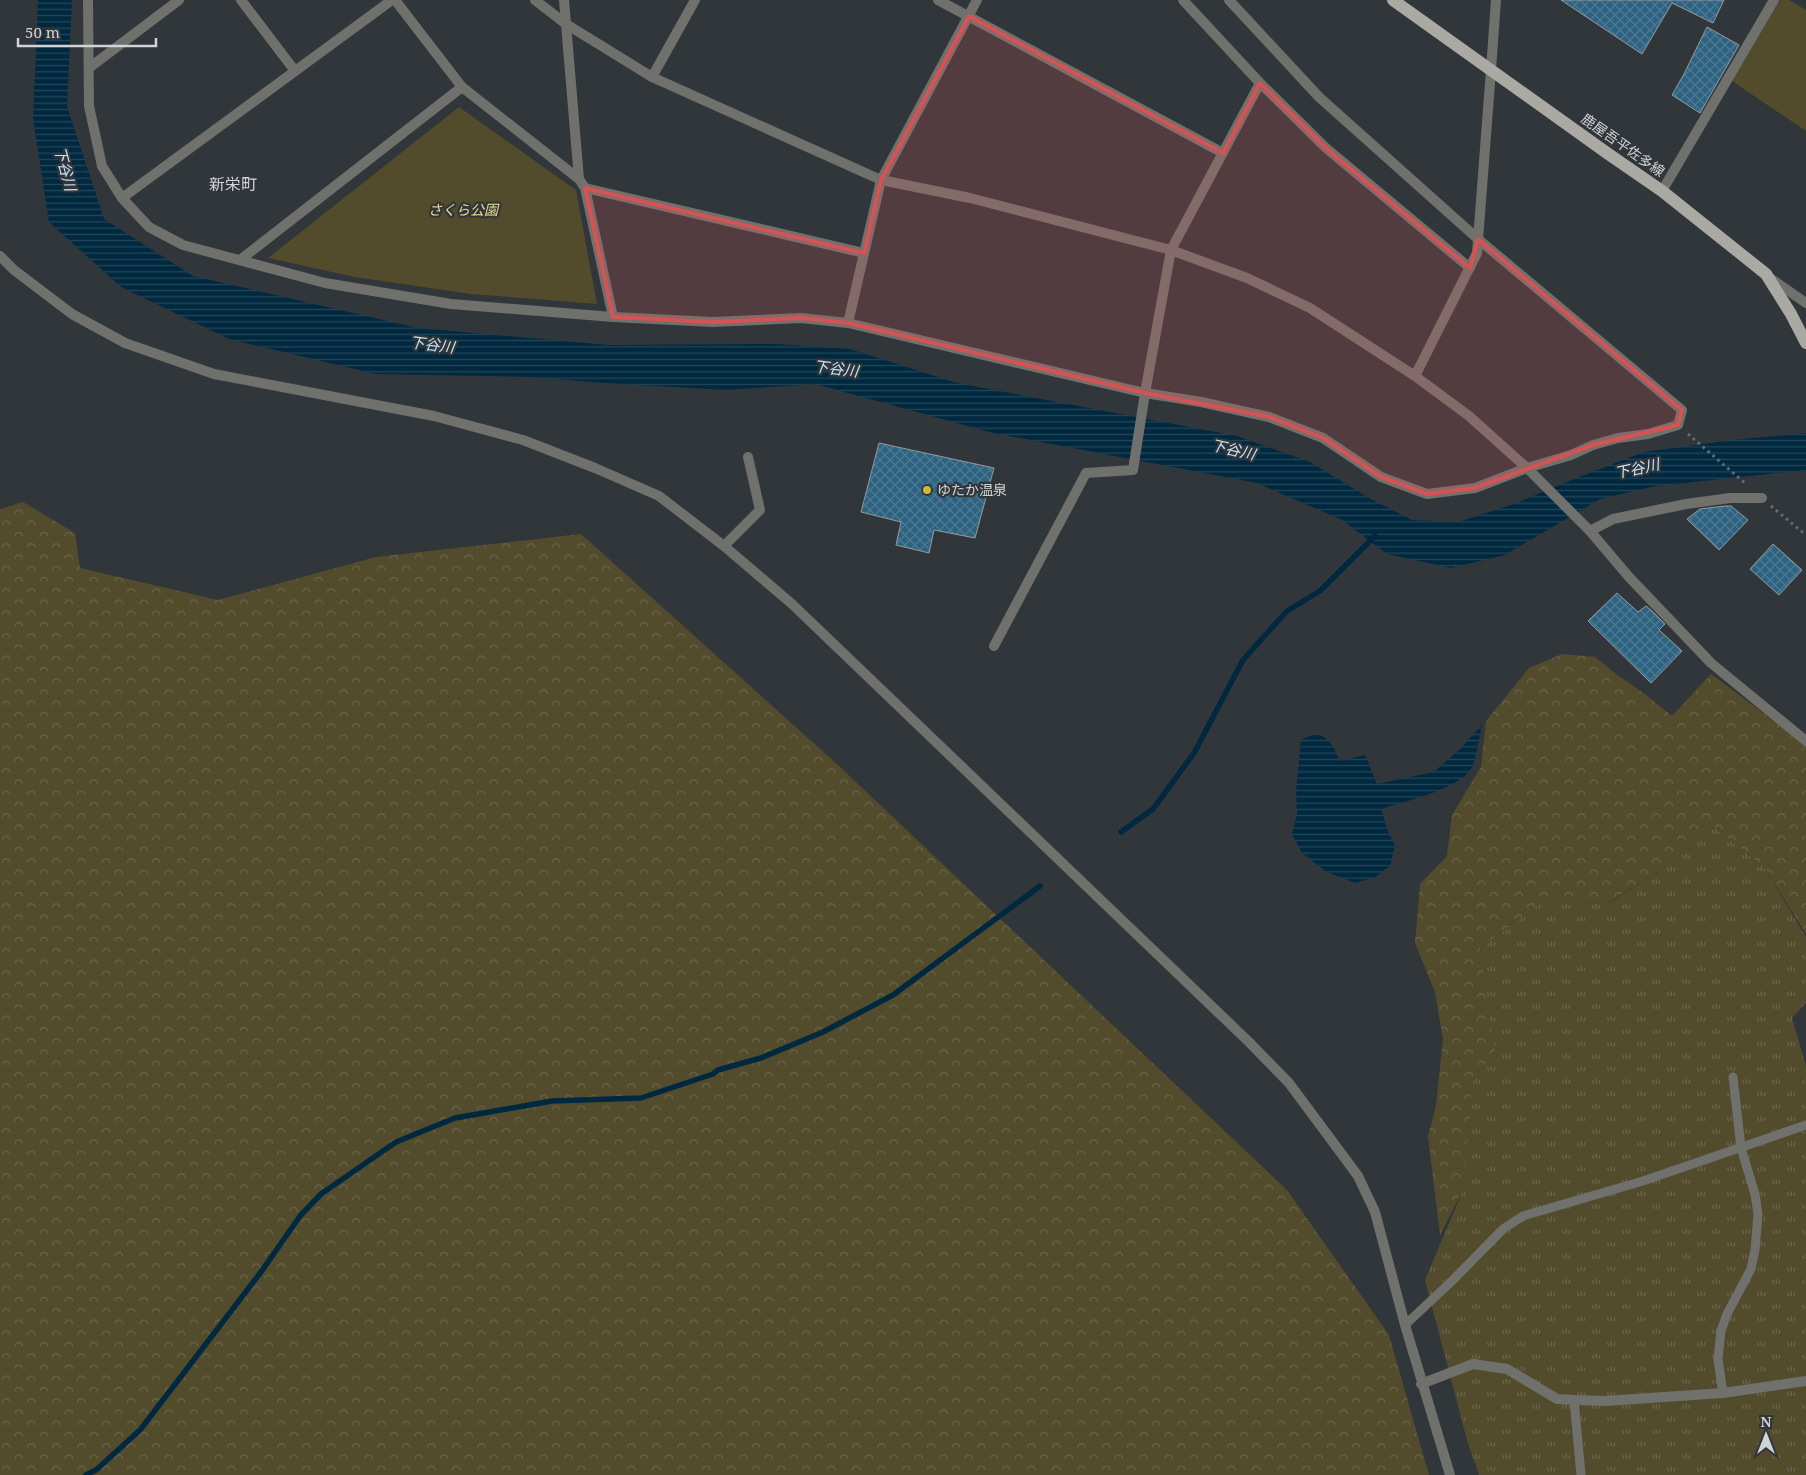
<svg xmlns="http://www.w3.org/2000/svg" width="1806" height="1475" font-family="'Noto Serif','Noto Sans JP',serif">
  <style>
    .grass { fill: url(#grass-tufts) }
    .forest { fill: url(#forest-crowns) }
    .park { fill: #524c2d }
    .water { fill: url(#water-rules) }
    .lines { fill: none; stroke-linecap: round; stroke-linejoin: round }
    .stream { stroke: #00293f; stroke-width: 5.5 }
    .building { fill: url(#building-cross-hatch); stroke: #959b9f }
    .path { stroke: #686d70; stroke-width: 3; stroke-dasharray: 2.5 4; stroke-linecap: butt }
    .service { stroke: #70706d; stroke-width: 9 }
    .minor { stroke: #70706d; stroke-width: 10 }
    .tertiary { stroke: #70706d; stroke-width: 10 }
    .primary { stroke: #aaa9a4; stroke-width: 12 }
    .marked { fill: #d55354; fill-opacity: 0.2; stroke: #d55354; stroke-width: 4; stroke-linejoin: round }
    .poi-dot { fill: #cfb837; stroke: #31363a; stroke-width: 2 }
    .labels { text-anchor: middle; stroke-width: 4.5; stroke-linejoin: round; paint-order: stroke }
    .street-label { font-size: 14px; fill: #d1d4d6; stroke: #31363a }
    .park-label { font-size: 14px; font-style: italic; fill: #eede8b; stroke: #31363a }
    .poi-label { font-size: 14px; fill: #d1d4d6; stroke: #31363a; text-anchor: start }
    .water-label { font-size: 15px; font-style: italic; fill: #c7e5f9; stroke: #31363a }
    .quarter-label { font-size: 16px; fill: #d1d4d6; stroke: #31363a }
  </style>
  <defs>
    <pattern id="grass-tufts" width="24" height="20" patternUnits="userSpaceOnUse" patternTransform="scale(1.25)"><rect width="24" height="20" fill="#524c2d"/><path d="M3 7l-1-3M5 7V3M7 7l1-3M15 17l-1-3M17 17v-4M19 17l1-3" fill="none" stroke="#6a654b"/></pattern>
    <pattern id="forest-crowns" width="20" height="18" patternUnits="userSpaceOnUse" patternTransform="scale(1.25)"><rect width="20" height="18" fill="#524c2d"/><path d="M2 6a3 3 0 1 1 6 0M12 15a3 3 0 1 1 6 0" fill="none" stroke="#6a654b"/></pattern>
    <pattern id="water-rules" width="6" height="5" patternUnits="userSpaceOnUse" patternTransform="scale(1.25)"><rect width="6" height="5" fill="#00293f"/><path d="M0 2.5h6" fill="none" stroke="#24475a"/></pattern>
    <pattern id="building-cross-hatch" width="8" height="8" patternUnits="userSpaceOnUse" patternTransform="scale(1.25)"><rect width="8" height="8" fill="#2e6281"/><path d="M0 0l8 8M0 8l8-8" fill="none" stroke="#4b7892"/></pattern>
  </defs>
  <rect width="100%" height="100%" fill="#31363a"/>
  <!-- grass -->
  <path class="grass" d="M1714,827L1764,867L1806,937V1003L1792,1018L1806,1066V1475H1479L1467,1440L1425,1280L1461,1195L1473,1079L1494,1052L1480,948L1544,901L1609,903L1659,871Z"/>
  <!-- forest -->
  <path class="forest" d="M23,502L75,533L80,568L218,600L376,557L581,534L839,766L1287,1190L1389,1335L1429,1475H0V509Z
    M1562,654L1595,657L1616,674L1646,695L1672,716L1711,674L1806,745V934L1764,867L1714,827L1659,871L1608,903L1544,901L1480,948L1495,1052L1473,1079L1463,1190L1440,1235L1428,1136L1436,1106L1443,1039L1435,992L1415,943L1420,884L1447,856L1452,815L1481,767L1486,721L1529,668Z"/>
  <!-- park -->
  <path class="park" d="M1780,0H1789L1806,10V131L1732,81Z
    M459,107L576,190L597,304L471,294L355,277L268,258Z"/>
  <!-- water -->
  <path class="water" d="M38,0H72L67,106L104,219L193,276L418,328L608,345L777,344L850,349L957,383L1237,436L1310,462L1369,498L1412,520L1458,522L1514,504L1579,477L1644,452L1733,440L1806,433V470L1656,486L1600,499L1505,555L1451,568L1387,554L1342,520L1257,483L993,433L815,384L726,390L604,383L531,377L376,374L229,339L121,287L49,222L33,119Z
    M1482,725C1479,738 1477,755 1472,767C1462,789 1404,801 1381,809L1388,831L1395,846L1390,866L1375,877L1355,883L1327,872L1302,853L1292,834L1297,814L1296,791L1301,740C1324,726 1331,742 1340,761L1365,755L1377,784L1434,772L1460,749Z"/>
  <g class="lines">
    <!-- stream -->
    <path class="stream" d="M1121,832L1153,809L1194,753L1243,660L1287,611L1320,591L1375,536
      M86,1475L96,1470L140,1430L261,1272L300,1216L321,1194L396,1142L455,1118L552,1101L641,1098L713,1074L718,1070L761,1058L823,1032L893,995L1040,886"/>
  </g>
  <!-- building -->
  <path class="building" d="M1561,0H1724L1713,23L1672,3L1642,54Z
    M1707,27L1739,45L1700,113L1672,95L1684,74Z
    M879,443L994,468L975,538L934,530L929,553L896,545L901,522L861,512Z
    M1725,506H1731L1748,520L1719,550L1687,519L1700,509Z
    M1773,544L1802,570L1779,595L1750,569Z
    M1617,593L1638,612L1646,606L1652,611L1665,624L1659,630L1682,651L1651,683L1588,621Z"/>
  <g class="lines">
    <!-- path -->
    <path class="path" d="M1688,434L1746,484
      M1771,506L1806,535"/>
    <!-- service -->
    <path class="service" d="M1405,1325L1453,1280L1503,1229L1523,1216L1643,1181L1806,1125
      M1723,1393L1718,1359L1721,1331L1727,1314L1751,1269L1755,1250L1758,1214L1755,1194L1741,1148L1733,1077
      M1574,1400L1581,1475"/>
    <!-- minor -->
    <path class="minor" d="M88,0L89,106L102,166L122,198L149,227L183,245L325,283L451,304L613,317L713,322L801,318L848,323L1145,393L1201,402L1269,417L1323,438L1381,477L1427,494L1475,488L1527,468L1571,455L1593,445L1618,438L1648,434L1678,425L1682,410L1478,239L1319,97L1229,0
      M241,0L295,71
      M395,0L462,87L579,179L585,188L613,317
      M564,0L579,179
      M938,0L1223,153
      M1183,0L1260,83L1326,148L1470,268
      M89,68L179,0
      M652,77L695,0
      M585,188L864,253
      M1662,191L1774,0
      M122,198L392,0
      M240,260L462,87
      M848,323L881,180L977,0
      M1415,376L1477,253L1491,70
      M1590,531L1613,519L1686,504L1730,498H1762
      M724,546L760,510L748,457
      M994,646L1086,473L1133,470L1145,393L1171,250L1260,83"/>
    <!-- tertiary -->
    <path class="tertiary" d="M535,0L566,24L652,77L881,180L970,198L1171,250L1247,278L1310,308L1415,376L1469,416L1527,468L1590,531L1629,577L1711,663L1806,741
      M1491,70L1496,0
      M0,256L14,270L72,314L125,343L214,374L434,416L523,440L595,468L659,496L724,546L792,604L1249,1042L1289,1083L1358,1176L1375,1212L1405,1325L1450,1475
      M1770,278L1806,303
      M1421,1384L1473,1364L1507,1369L1557,1399L1574,1400L1606,1401L1723,1393L1806,1381"/>
    <!-- primary -->
    <path class="primary" d="M1393,0L1607,153L1662,191L1766,274L1791,314L1806,343"/>
  </g>
  <!-- marked area -->
  <path class="marked" d="M969,16L1223,153L1260,83L1326,148L1470,268L1478,239L1682,410L1678,425L1593,445L1475,488L1427,494L1381,477L1323,438L1269,417L1145,393L848,323L801,318L713,322L613,317L585,188L864,253L881,180Z"/>
  <!-- markers -->
  <circle class="poi-dot" cx="927" cy="490" r="5"/>
  <g class="labels">
    <!-- street labels -->
    <g class="street-label">
      <text transform="translate(1623 145) rotate(35)" y="5">鹿屋吾平佐多線</text>
    </g>
    <!-- park labels -->
    <g class="park-label">
      <text x="463" y="215">さくら公園</text>
    </g>
    <!-- poi labels -->
    <g class="poi-label">
      <text x="937" y="495">ゆたか温泉</text>
    </g>
    <!-- water labels -->
    <g class="water-label">
      <text transform="translate(65 169) rotate(75)" y="5">下谷川</text>
      <text transform="translate(432 345) rotate(7)" y="5">下谷川</text>
      <text transform="translate(836 369) rotate(7)" y="5">下谷川</text>
      <text transform="translate(1233 450) rotate(13)" y="5">下谷川</text>
      <text transform="translate(1637 469) rotate(-12)" y="5">下谷川</text>
    </g>
    <!-- quarter labels -->
    <g class="quarter-label">
      <text x="233" y="190">新栄町</text>
    </g>
  </g>
  <!-- north arrow -->
  <g transform="translate(1766 1435)" stroke="#31363a" stroke-width="4" paint-order="stroke">
  <path d="M0-4L9 19L0 12L-9 19Z" fill="#d1d4d6"/>
  <text y="-8" font-size="14" font-weight="bold" text-anchor="middle" fill="#d1d4d6">N</text>
  </g>
  <!-- scale -->
  <path d="M18 38v8h138v-8" fill="none" stroke="#d1d4d6" stroke-width="2.5"/>
  <text x="25" y="38" font-size="15" fill="#d1d4d6" stroke="#31363a" stroke-width="4" paint-order="stroke">50 m</text>
</svg>
